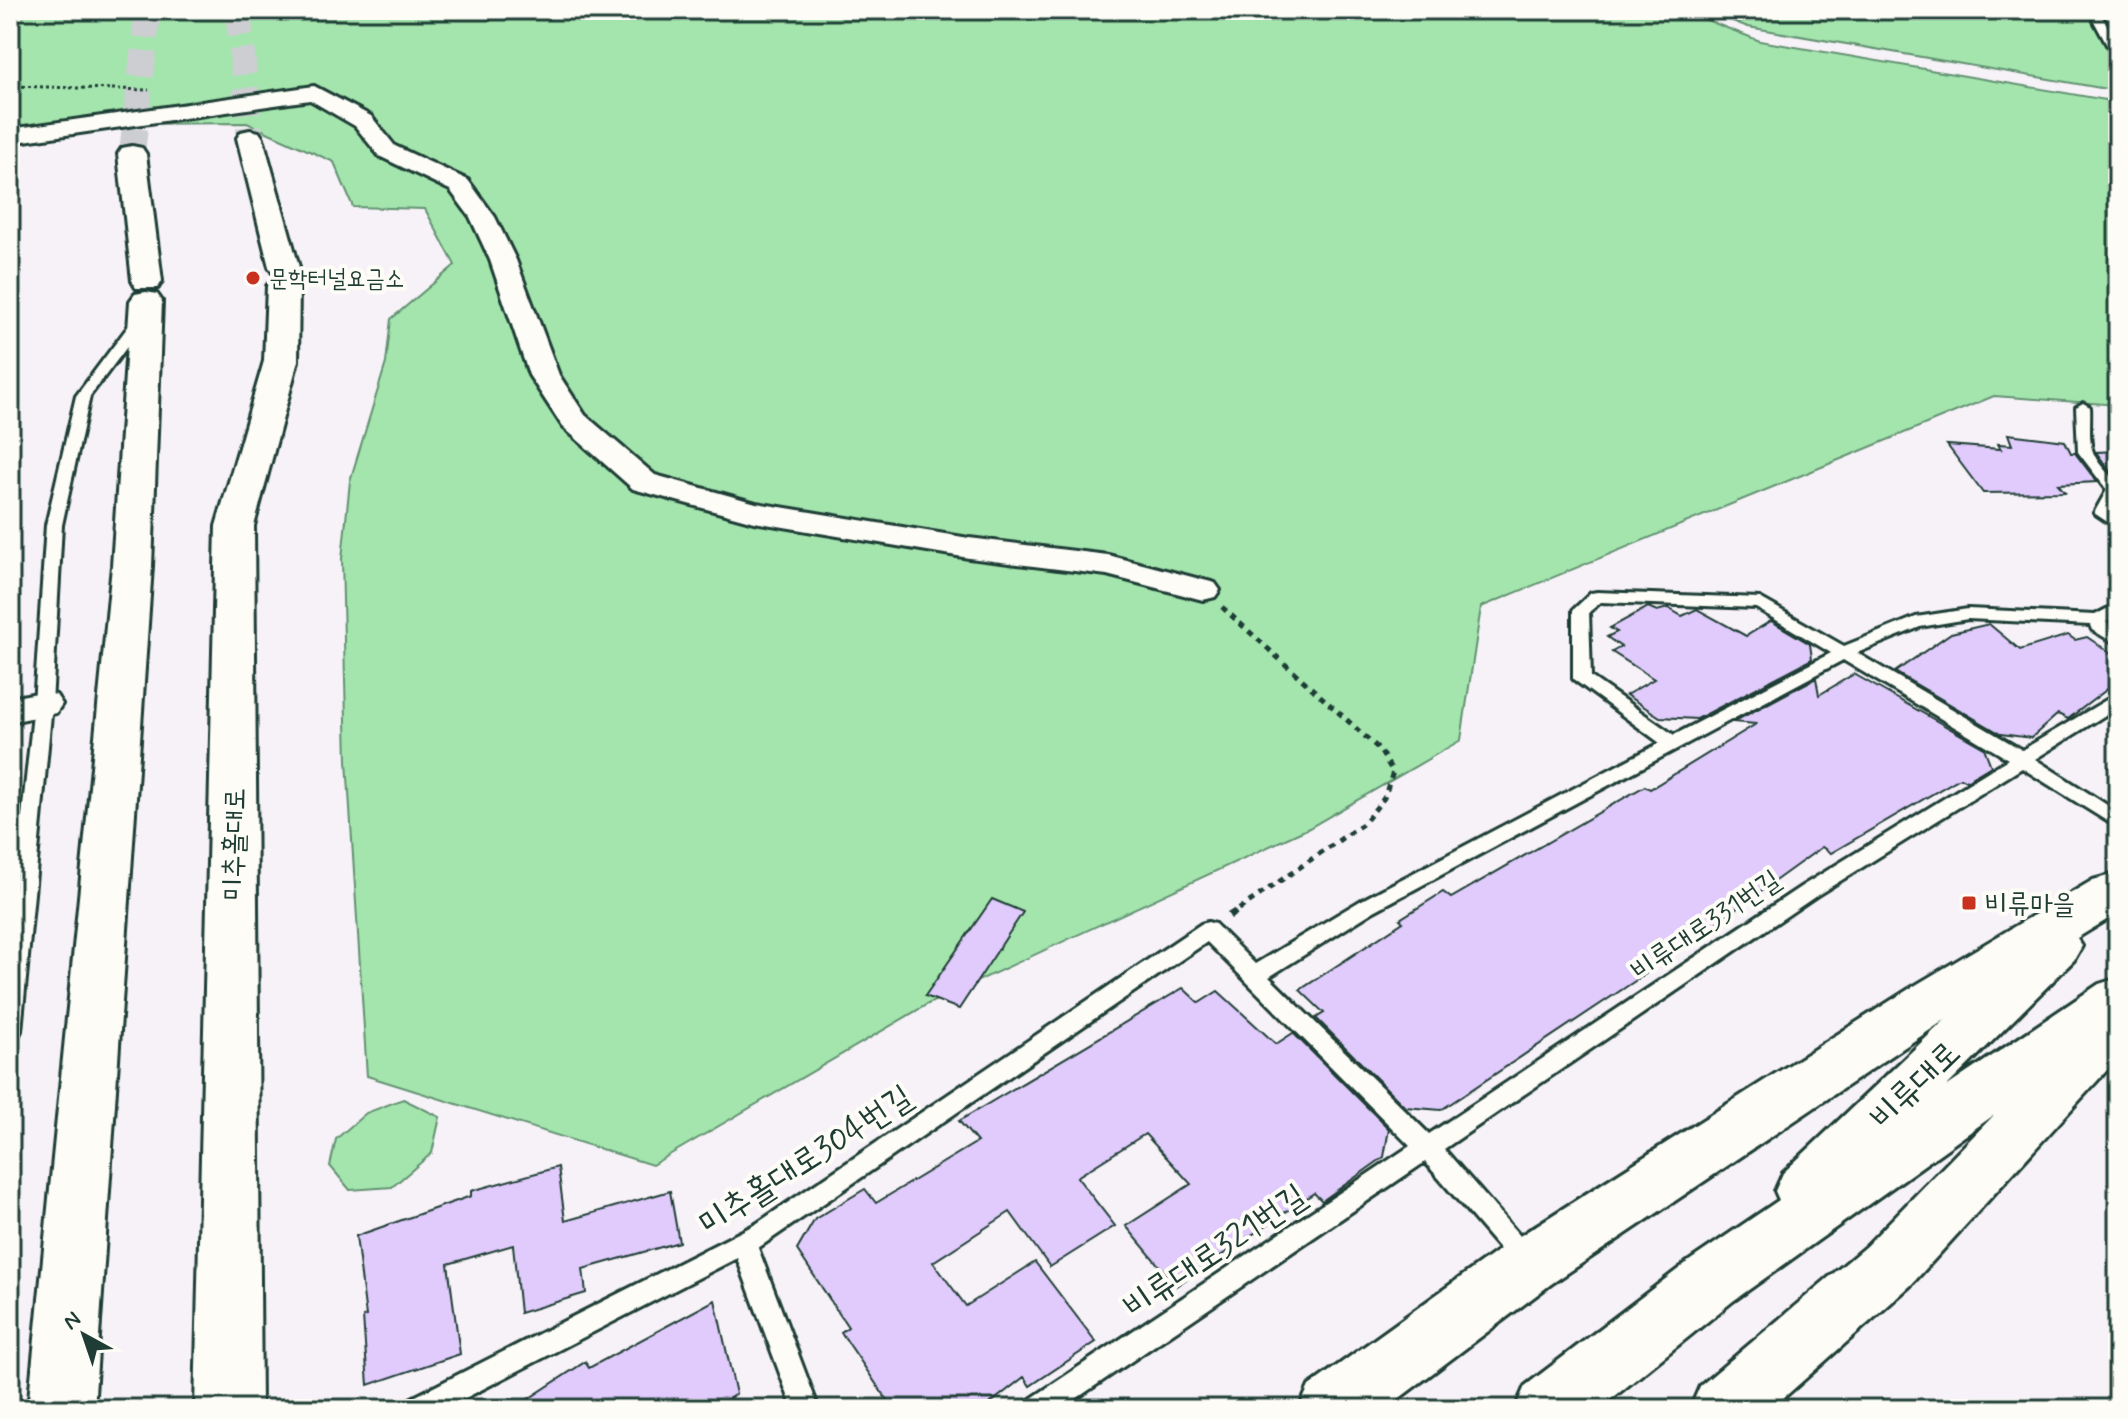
<svg xmlns="http://www.w3.org/2000/svg" width="2128" height="1419" font-family="Mynerve,'Poor Story',sans-serif">
  <style>
    .green { fill: #a4e5ae; stroke: #629171; stroke-width: 2 }
    .building { fill: #e0cbfc; stroke: #1f3d34; stroke-width: 2 }
    .lines { fill: none; stroke-linecap: round; stroke-linejoin: round }
    .secondary-tunnel { stroke: #ccced1; stroke-width: 26; stroke-dasharray: 26 13; stroke-linecap: butt }
    .lane-casing { stroke: #1f3d34; stroke-width: 6 }
    .street-casing { stroke: #1f3d34; stroke-width: 6 }
    .secondary-casing { stroke: #1f3d34; stroke-width: 6 }
    .path-far2 { stroke: #1f3d34; stroke-width: 3; stroke-dasharray: 3 3; stroke-linecap: butt }
    .path-far1 { stroke: #1f3d34; stroke-width: 5; stroke-dasharray: 6 6; stroke-linecap: butt }
    .path { stroke: #1f3d34; stroke-width: 7; stroke-dasharray: 8 8; stroke-linecap: butt }
    .lane { fill: #fdfcf7; fill-rule: evenodd }
    .street { fill: #fdfcf7; fill-rule: evenodd }
    .secondary { fill: #fdfcf7; fill-rule: evenodd }
    .poi-dot { fill: #c8321e; stroke: #fdfcf7; stroke-width: 3 }
    .labels { text-anchor: middle; stroke-width: 8; stroke-linejoin: round; paint-order: stroke }
    .far-poi-label { font-size: 24px; fill: #1f3d34; stroke: #fdfcf7; text-anchor: start }
    .street-label { font-size: 28px; fill: #1f3d34; stroke: #fdfcf7 }
    .poi-label { font-size: 28px; fill: #1f3d34; stroke: #fdfcf7; text-anchor: start }
    .near-street-label { font-size: 34px; fill: #1f3d34; stroke: #fdfcf7 }
  </style>
  <rect width="100%" height="100%" fill="#f7f2f8"/>
  <filter id="ink" filterUnits="userSpaceOnUse"><feTurbulence type="fractalNoise" baseFrequency=".0125" numOctaves="2"/><feDisplacementMap in="SourceGraphic" scale="16" xChannelSelector="R" yChannelSelector="G"/><feConvolveMatrix kernelMatrix="1 2 1 2 8 2 1 2 1" color-interpolation-filters="sRGB"/></filter>
  <g filter="url(#ink)">
    <!-- green -->
    <path class="green" d="M10,10H1681L1760,41L2118,102V405L1994,396L1481,607L1461,740L1309,828L928,1004L652,1165L367,1076L347,761L342,559L350,481L386,363L391,319L455,265L425,209L353,207L334,162L247,123L10,125Z
      M1704,10H2118V91L1748,27Z
      M403,1099L440,1117L432,1153L392,1187L350,1190L330,1166L336,1139L366,1113Z"/>
    <!-- building -->
    <path class="building" d="M2008,434L2065,441L2071,453H2075L2097,482L2058,484L2065,492L1983,493L1947,445L2001,449L1998,444L2012,445Z
      M2118,451V481H2117L2096,452Z
      M1648,607L1657,611L1668,608L1682,616L1697,609L1746,636L1771,621L1810,644L1812,659L1697,719L1660,717L1626,695L1654,679L1612,652L1621,647L1607,637L1617,632L1610,628Z
      M1989,624L2020,650L2068,635L2075,640L2087,637L2118,658V681L2068,719L2058,714L2031,738L2001,734L1895,672L1951,633Z
      M1854,674L1984,748L1991,766L1966,781L1960,778L1831,853L1822,847L1644,975L1441,1110L1405,1107L1316,1018L1324,1013L1300,990L1403,922L1400,919L1443,892L1451,898L1645,786L1650,789L1756,724L1733,722L1816,678L1819,695Z
      M992,899L1023,912L959,1009L925,996Z
      M1183,988L1199,1003L1218,991L1276,1044L1293,1033L1389,1129L1384,1157L1322,1201L1314,1193L1176,1286L1126,1226L1191,1184L1145,1134L1077,1177L1115,1226L1050,1267L1010,1212L933,1262L966,1306L1035,1262L1096,1342L1030,1386L1024,1377L983,1409H893L841,1332L848,1327L797,1250L815,1219L865,1189L876,1203L977,1142L959,1121Z
      M558,1167L565,1221L670,1191L679,1242L583,1269L586,1293L520,1313L513,1245L448,1264L460,1354L368,1385L363,1317L366,1316L356,1236L471,1196V1191Z
      M715,1300L736,1394L712,1409H513L585,1362L589,1368Z"/>
    <g class="lines">
      <!-- secondary-tunnel -->
      <path class="secondary-tunnel" d="M238,10L250,138
        M132,154L148,10"/>
      <defs>
        <path id="lane" d="M2088,10H2098L2118,44V52L2107,45Z
          M10,270H17L19,273L10,278Z
          M141,315L148,319L90,396L62,525L52,704L21,1031L18,1037L10,1040V928L34,704L46,525L76,396L136,316Z
          M2083,403L2090,407C2091,420 2088,440 2093,452C2104,479 2128,476 2110,512L2118,517V529L2094,513L2107,490L2078,452L2076,407Z
          M1597,592L1760,598L1844,646L1916,617L1968,609L2095,615L2118,603V615L2106,622L2118,632V645L2092,630L2090,625L1968,619L1920,627L1857,653L2022,750L2118,693V707L2035,759L2118,812V828L2022,768L1816,896L1444,1149L1534,1252L1537,1260L1534,1268L1525,1271L1516,1268L1425,1162L1061,1409H1025L1029,1400L1410,1146L1207,942L758,1248L819,1409H793L737,1258L444,1409H404L408,1400L756,1224L1201,924L1208,922L1215,924L1255,964L1360,901L1660,743L1573,679V610L1591,593ZM1601,602L1756,608L1831,653L1674,735L1591,677L1589,612ZM1843,660L2008,759L1802,886L1429,1134L1269,977L1374,911Z"/>
        <path id="street" d="M314,86L371,116L395,146L468,180L495,217L516,260L559,375L585,415L655,475L756,503L969,538L1108,555L1215,583L1220,590L1215,597L1203,600L1107,575L969,558L754,522L633,489L563,427L529,375L490,260L470,217L450,190L379,156L355,126L310,100L10,143V129Z
          M43,692L56,695L62,704L56,713L10,722V698Z"/>
        <path id="secondary" d="M250,130L259,132L263,138L299,267L295,273H273L269,267L237,138L241,132Z
          M132,146L142,148L146,154L162,281L158,288H136L132,281L118,154L122,148Z
          M283,277L294,279L299,286L298,361L254,526L261,1409H195L216,526L264,361L267,286L272,279Z
          M146,292L157,294L162,301L152,566L94,1409H28L112,566L130,301L135,294Z
          M2111,875L2118,877V913L2077,938L2082,946L2074,960L1946,1087L2099,984L2118,978V1058L1910,1286L1771,1409H1690L1700,1386L1866,1246L1994,1115L1733,1301L1599,1409H1515L1525,1386L1689,1261L1779,1200L1775,1191L1783,1173L1945,1020L1551,1284L1385,1409H1299L1309,1386L1507,1244L1909,989L2093,880Z"/>
      </defs>
      <!-- lane casing -->
      <use href="#lane" class="lane-casing"/>
      <!-- street casing -->
      <use href="#street" class="street-casing"/>
      <!-- secondary casing -->
      <use href="#secondary" class="secondary-casing"/>
      <!-- path-far2 -->
      <path class="path-far2" d="M10,86L149,90"/>
      <!-- path-far1 -->
      <path class="path-far1" d="M1222,607L1379,749L1393,772L1384,798L1364,823L1235,912"/>
      <!-- path -->
      <path class="path" d="M1229,916L1238,910"/>
      <!-- lane -->
      <use href="#lane" class="lane"/>
      <!-- street -->
      <use href="#street" class="street"/>
      <!-- secondary -->
      <use href="#secondary" class="secondary"/>
    </g>
  </g>
  <!-- markers -->
  <g class="poi-dot">
    <circle cx="253" cy="278" r="8"/>
    <rect x="1961" y="895" width="16" height="16" rx="4"/>
  </g>
  <g class="labels">
    <!-- far-poi labels -->
    <g class="far-poi-label">
      <text x="269" y="286">문학터널요금소</text>
    </g>
    <!-- street labels -->
    <g class="street-label">
      <text transform="translate(233 844) rotate(-89)" y="10">미추홀대로</text>
      <text transform="translate(1705 924) rotate(-34)" y="10">비류대로331번길</text>
    </g>
    <!-- poi labels -->
    <g class="poi-label">
      <text x="1985" y="913">비류마을</text>
    </g>
    <!-- near-street labels -->
    <g class="near-street-label">
      <text transform="translate(1914 1084) rotate(-44)" y="12">비류대로</text>
      <text transform="translate(805 1159) rotate(-33)" y="12">미추홀대로304번길</text>
      <text transform="translate(1214 1250) rotate(-34)" y="12">비류대로321번길</text>
    </g>
  </g>
  <!-- margin -->
  <rect width="2128" height="1419" fill="none" stroke="#fdfcf7" stroke-width="40"/>
  <rect x="20" y="20" width="2088" height="1379" fill="none" stroke="#1f3d34" stroke-width="3" filter="url(#ink)"/>
  <!-- north arrow -->
  <g transform="translate(84 1335) rotate(320)" stroke="#fdfcf7" stroke-width="6" paint-order="stroke">
  <path d="M0-6L14 30L0 20L-14 30Z" fill="#1f3d34"/>
  <text y="-12" font-size="22" font-weight="bold" text-anchor="middle" fill="#1f3d34">N</text>
  </g>
</svg>
